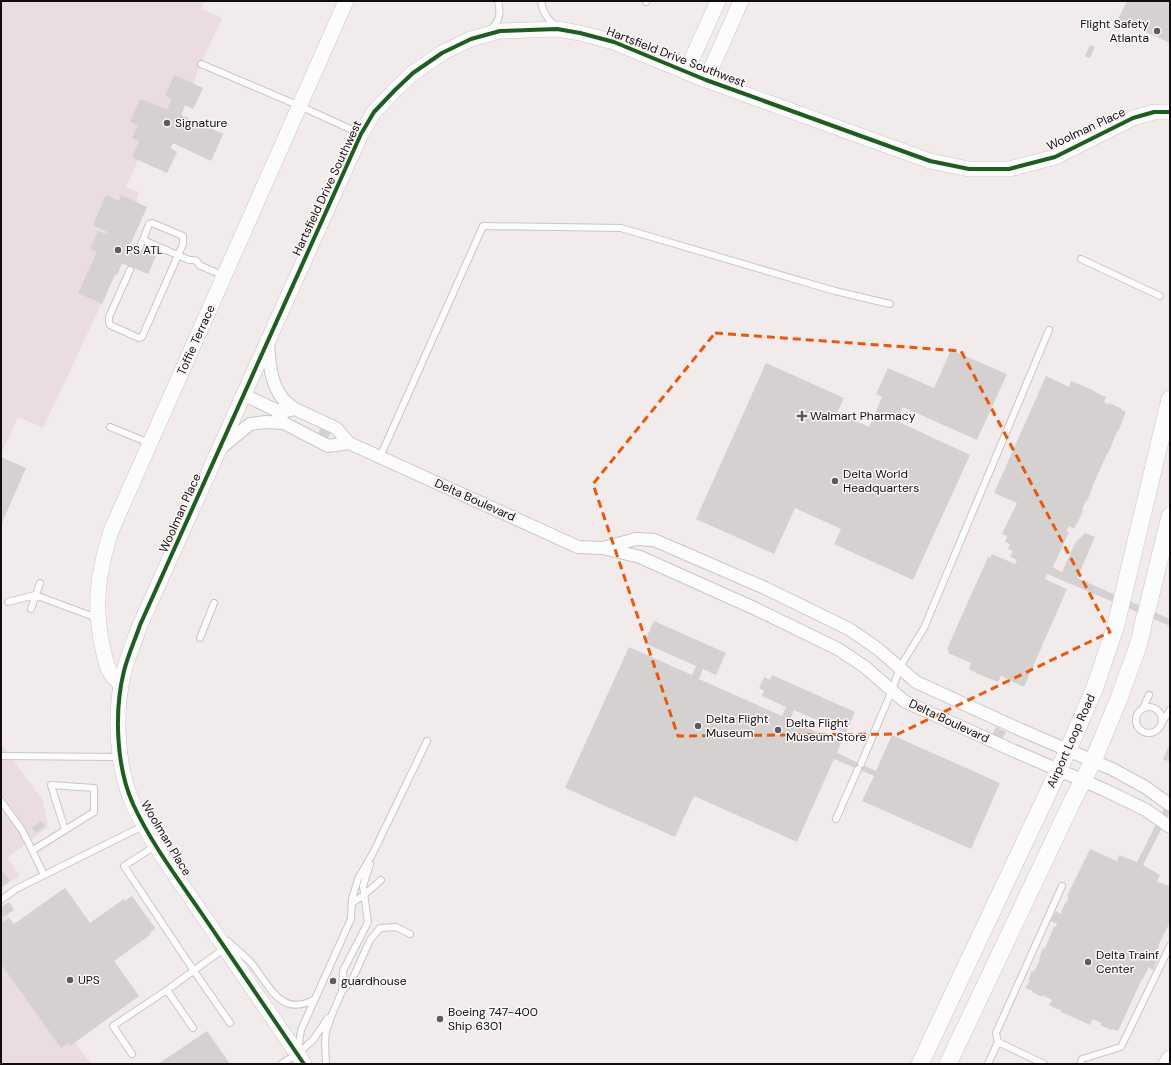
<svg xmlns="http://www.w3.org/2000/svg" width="1171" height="1065" font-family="'DM Sans',sans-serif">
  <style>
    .built { fill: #ebdddf }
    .building { fill: #d5d1d1 }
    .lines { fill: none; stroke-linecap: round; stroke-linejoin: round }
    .service-casing { stroke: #cac6c6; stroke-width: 8 }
    .minor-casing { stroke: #cac6c6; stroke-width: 14 }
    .tertiary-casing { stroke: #cac6c6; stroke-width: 16 }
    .secondary-casing { stroke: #cac6c6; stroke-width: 18 }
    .service { stroke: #fdfcfc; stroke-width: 6 }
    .minor { stroke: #fdfcfc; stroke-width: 12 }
    .tertiary { stroke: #fdfcfc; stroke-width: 15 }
    .secondary { stroke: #fdfcfc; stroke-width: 17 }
    .cycleway-casing { stroke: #fef7f8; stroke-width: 6 }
    .cycleway { stroke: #1b5e20; stroke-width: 4 }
    .marked { fill: none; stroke: #e8590c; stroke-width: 3; stroke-dasharray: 8 5; stroke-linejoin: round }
    .poi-dot { fill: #5f5b5c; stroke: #fef7f8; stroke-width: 1.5 }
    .labels { text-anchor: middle; stroke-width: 3; stroke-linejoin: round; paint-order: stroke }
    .poi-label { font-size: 12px; fill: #110d0e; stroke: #fef7f8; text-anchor: start }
    .street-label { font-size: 12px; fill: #110d0e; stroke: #fef7f8 }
  </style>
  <rect width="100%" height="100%" fill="#f1ebec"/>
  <!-- built -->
  <path class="built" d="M1,1H204L201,9L222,18L198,70L194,84L203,88L193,109L185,106L181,115L223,134L211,161L173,143L171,148L177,152L167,173L138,160L126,187L139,193L136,202L147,207L130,245L156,256L148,274L122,263L117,275H115L43,428L18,417L1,454Z
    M1,746L4,747L43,801L48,827L7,858L20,875L1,888Z
    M65,888L90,923L124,899L126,901L132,896L155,928L149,933L150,935L114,961L139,996L75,1042L91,1064H1V918L8,913L9,918L14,924Z"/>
  <!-- building -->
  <path class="building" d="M1127,1H1170V43L1118,19Z
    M1090,45L1095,47L1090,58L1085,56Z
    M174,75L203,88L193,109L185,105L181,115L223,134L211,161L173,143L170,148L177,152L167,173L132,157L139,141L132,138L138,125L130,122L140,99L167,109L172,99L165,96Z
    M106,195L119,201L121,195L147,207L130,245L156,256L148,274L122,263L117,275L115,274L102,304L78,293L97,252L90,249L98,231L106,234L107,232L93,225Z
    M951,350L1007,374L977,440L903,407L897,421L970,455L913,580L834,544L841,529L795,508L774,554L696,519L766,363L844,398L837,413L869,427L882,397L876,394L888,368L934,388Z
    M1046,376L1069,387L1071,381L1095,391V392L1106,397L1104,402L1109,405V403L1122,409L1121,410L1126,412L1118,432L1117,431L1108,454H1107L1092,487H1093L1087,501L1086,500L1082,510L1083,511L1077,524H1076L1074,529L1069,526L1066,531L1069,532L1053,567L1062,572L1075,543L1085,533L1095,537L1077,578L1170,619V626L1047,574L1045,579L1067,589L1024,687L1001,676L998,682L978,674L969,669L971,663L948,653L949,650L947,649L988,557L990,558L992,554L1015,564L1017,560L1010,557L1013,551L1008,549L1010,544L1005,542L1007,536L1002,534L1017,503L994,493Z
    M322,425L332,430L328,438L318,434Z
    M1,457L26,468L1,525Z
    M654,621L726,653L716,675L703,669L699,679L782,716L786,707L762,696L764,691L759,688L764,677L770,680L772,675L855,712L846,733L794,710L790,720L841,743L837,753L876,771L892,735L1000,783L971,849L862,801L874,776L834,759L797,842L694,796L675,837L565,788L629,647L692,675L696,666L644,643Z
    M996,727L1006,732L1002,740L992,735Z
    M1170,743V762L1163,759Z
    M1170,797V812L1143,865L1160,875L1157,882L1170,886L1169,924L1158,946H1159L1154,956L1153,957L1158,959L1153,970L1148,967V969L1143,979H1142L1118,1031L1112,1029L1111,1030L1100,1025L1101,1023L1093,1019L1090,1025L1061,1012L1062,1011L1049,1005L1052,1000L1042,995V997L1032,992L1033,991L1025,988L1030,981H1028L1032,971L1034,972L1040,959L1039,958L1043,948L1045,949L1054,926L1056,927L1057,924L1051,921L1056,911L1061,914L1062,913L1061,912L1065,903H1066L1069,897L1067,896L1090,849L1117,861L1119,855L1137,862Z
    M41,821L45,826L36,833L32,828Z
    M1,868L10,881L1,888Z
    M65,888L90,923L124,899L125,901L132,896L155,928L149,934L150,935L114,961L139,996L70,1046L68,1043L61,1048L1,964V923L9,918L14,924Z
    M9,902L14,910L3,917L1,914V907Z
    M331,975L337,978L334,987L328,984Z
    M207,1031L230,1064H158Z"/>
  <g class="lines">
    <defs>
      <path id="service" d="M541,1C542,12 548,19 556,27
        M646,2L647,1
        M490,30C500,20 501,15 498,1
        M201,64L300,106L361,134
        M137,252L143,240
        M1081,259L1160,296
        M130,270L109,317V322L110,325L139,338L142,337L183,244V236L152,223L149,224L143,240L189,260H193L197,261L199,265L224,276
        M110,427L149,443
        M380,457L483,226L621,228L835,291L890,304
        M8,602L35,595L97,618
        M31,609L40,583
        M200,638L214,603
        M1136 720a13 13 0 1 1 26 0a13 13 0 1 1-26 0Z
        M1143,708L1149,695
        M1162,722L1170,710
        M1,756L119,757
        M861,764L892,690L900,667L924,628L1049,330
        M1,801L22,830L32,850
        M836,819L858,769
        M155,846L124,866L194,971L230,1023
        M44,875L32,850H33L94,812V788L51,785L65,830
        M1,900L16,889L143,826
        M352,903L364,895L381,880
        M228,941C236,949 245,956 253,965C270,987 282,1018 315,999
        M342,991L343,971L368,922L363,886L370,864
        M193,1028L167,990L225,948
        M998,1042L1044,1064
        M298,1050L301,1030L351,919L352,899L358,879L373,853L427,741
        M132,1054L113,1026L167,990
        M281,1064L297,1054L313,1040L328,1018
        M326,1064L325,1040L326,1032L331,1017L342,991L352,980L370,940L380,928L396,927L410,934
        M988,1064L998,1042L996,1033L1062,886
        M1080,1064L1082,1059L1121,1047L1170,946"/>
      <path id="minor" d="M268,341C269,361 270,383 283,399C286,403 291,406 295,409
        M244,395L276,410L286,411L295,409L336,428L349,443L578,547L603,548L640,557L756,609L838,649L865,667L904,701L1012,750L1105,790L1146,810L1170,827
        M276,410L284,423L328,446L349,443
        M221,448L250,424L266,422L284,423
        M603,548L636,539L654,540L765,588L849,629L878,649L916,682L1021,730L1112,769L1145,787L1170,805"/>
      <path id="tertiary" d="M686,72L718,1
        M706,80L741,1
        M121,683C108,676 106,663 103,649C93,606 98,573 111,531L346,1
        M304,1064C270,1014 236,964 202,914C178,879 151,843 133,804C116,766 114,711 124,671C128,655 135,640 140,625L361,134L374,112L395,90L413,73L442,53L471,39L500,31L557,29L580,33L614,42L706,80L930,161L969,169H1009L1055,157L1133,118L1154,112H1170"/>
      <path id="secondary" d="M1147,610L1170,516
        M920,1064L1068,750L1095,687L1116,625L1170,399
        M948,1064L1071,804L1093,761L1118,701L1139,643L1145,616
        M1167,1064L1170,1059"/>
    </defs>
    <!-- service casing -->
    <use href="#service" class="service-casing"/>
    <!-- minor casing -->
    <use href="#minor" class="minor-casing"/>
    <!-- tertiary casing -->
    <use href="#tertiary" class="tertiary-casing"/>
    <!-- secondary casing -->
    <use href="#secondary" class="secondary-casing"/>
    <!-- service -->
    <use href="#service" class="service"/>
    <!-- minor -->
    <use href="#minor" class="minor"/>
    <!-- tertiary -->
    <use href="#tertiary" class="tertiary"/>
    <!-- secondary -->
    <use href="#secondary" class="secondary"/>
    <defs>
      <path id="cycleway" d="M304,1064C270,1014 236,964 202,914C178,879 151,843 133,804C116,766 114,711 124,671C128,655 135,640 140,625L361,134L374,112L395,90L413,73L442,53L471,39L500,31L557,29L580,33L614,42L706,80L930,161L969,169H1009L1055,157L1133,118L1154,112H1170"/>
    </defs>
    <!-- cycleway casing -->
    <use href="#cycleway" class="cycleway-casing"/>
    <!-- cycleway -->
    <use href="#cycleway" class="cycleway"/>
  </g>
  <!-- marked area -->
  <path class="marked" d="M715,333L961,351L1110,632L898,734L678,736L593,484Z"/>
  <!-- markers -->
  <g class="poi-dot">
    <circle cx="1157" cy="31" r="4"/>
    <circle cx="167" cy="123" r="4"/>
    <circle cx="118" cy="250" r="4"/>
    <path d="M800 410h4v4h4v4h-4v4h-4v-4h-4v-4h4z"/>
    <circle cx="835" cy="481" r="4"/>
    <circle cx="698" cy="726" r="4"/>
    <circle cx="778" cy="730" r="4"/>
    <circle cx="1088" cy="962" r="4"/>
    <circle cx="70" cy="980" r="4"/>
    <circle cx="333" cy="981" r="4"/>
    <circle cx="440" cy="1019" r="4"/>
  </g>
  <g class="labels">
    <!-- poi labels -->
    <g class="poi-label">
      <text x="1149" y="28" text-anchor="end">Flight Safety<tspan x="1149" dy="14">Atlanta</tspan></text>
      <text x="175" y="127">Signature</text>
      <text x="126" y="254">PS ATL</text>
      <text x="810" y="420">Walmart Pharmacy</text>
      <text x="843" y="478">Delta World<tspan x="843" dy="14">Headquarters</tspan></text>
      <text x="706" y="723">Delta Flight<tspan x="706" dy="14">Museum</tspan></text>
      <text x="786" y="727">Delta Flight<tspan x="786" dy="14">Museum Store</tspan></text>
      <text x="1096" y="959">Delta Trainf<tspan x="1096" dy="14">Center</tspan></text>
      <text x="78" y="984">UPS</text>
      <text x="341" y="985">guardhouse</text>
      <text x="448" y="1016">Boeing 747-400<tspan x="448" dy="14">Ship 6301</tspan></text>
    </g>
    <!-- street labels -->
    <g class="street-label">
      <text transform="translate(676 57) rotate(21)" y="4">Hartsfield Drive Southwest</text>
      <text transform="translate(1086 129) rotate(-25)" y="4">Woolman Place</text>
      <text transform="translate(327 188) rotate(-65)" y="4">Hartsfield Drive Southwest</text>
      <text transform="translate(196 340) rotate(-66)" y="4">Toffie Terrace</text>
      <text transform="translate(475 500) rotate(24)" y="4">Delta Boulevard</text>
      <text transform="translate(180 513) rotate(-66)" y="4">Woolman Place</text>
      <text transform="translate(949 721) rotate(25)" y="4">Delta Boulevard</text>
      <text transform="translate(1071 741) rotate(-66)" y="4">Airport Loop Road</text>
      <text transform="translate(166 838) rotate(59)" y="4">Woolman Place</text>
    </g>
  </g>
  <!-- border -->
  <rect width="1171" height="1065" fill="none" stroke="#110d0e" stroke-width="4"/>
</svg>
